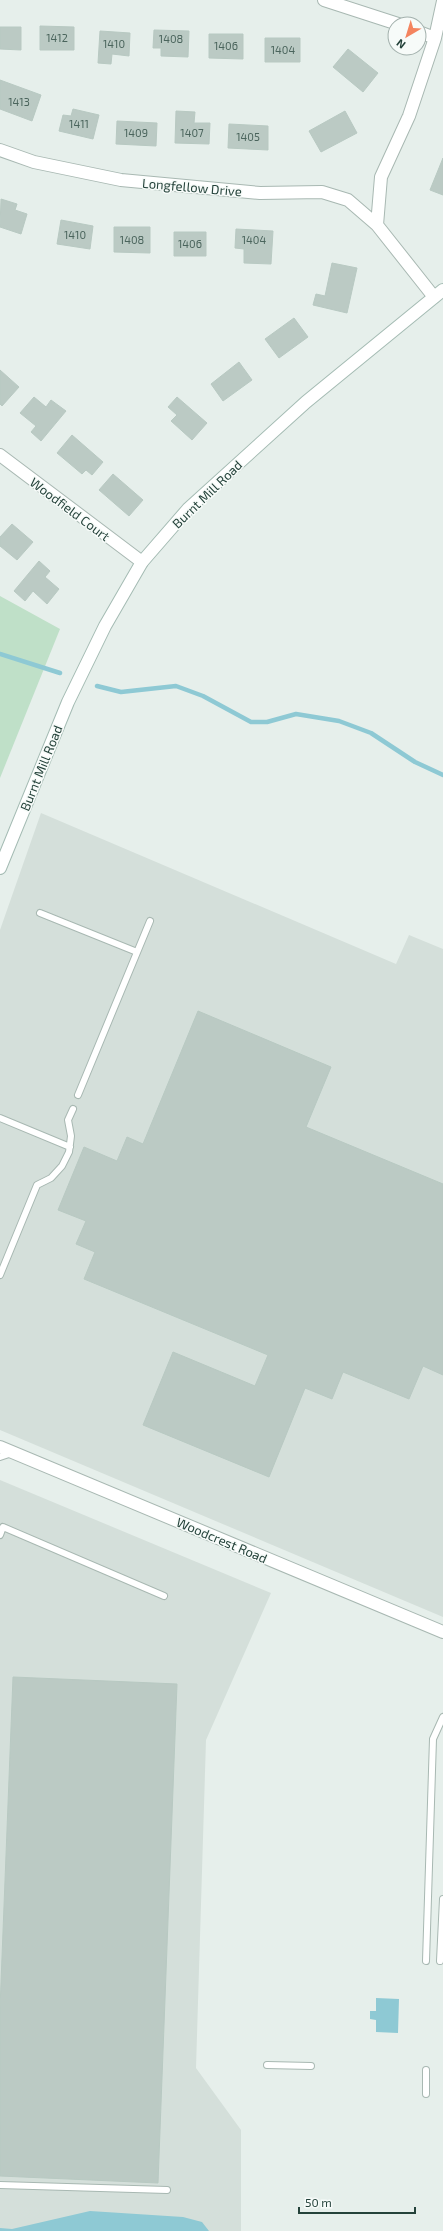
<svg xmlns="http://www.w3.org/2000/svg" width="443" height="2231" font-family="'Exo 2',sans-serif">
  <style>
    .built { fill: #d4dfda }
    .green { fill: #bfe0c8 }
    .water { fill: #8ec9d4 }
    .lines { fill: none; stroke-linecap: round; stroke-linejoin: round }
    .stream { stroke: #8ec9d4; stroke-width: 4.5 }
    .building { fill: #bbcac4; stroke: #b8c9c2 }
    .service-casing { stroke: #a8b8b2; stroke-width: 8 }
    .minor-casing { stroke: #a8b8b2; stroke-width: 14 }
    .tertiary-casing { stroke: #a8b8b2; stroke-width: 14 }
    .secondary-casing { stroke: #a4bbb3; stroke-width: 14 }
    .service { stroke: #fff; stroke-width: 6 }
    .minor { stroke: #fff; stroke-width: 12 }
    .tertiary { stroke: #fff; stroke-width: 12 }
    .secondary { stroke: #fff; stroke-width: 12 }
    .labels { text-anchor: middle; stroke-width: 3; stroke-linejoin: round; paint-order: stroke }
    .number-label { font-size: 11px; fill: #4a645c }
    .street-label { font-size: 13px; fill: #24423a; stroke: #f7fbf9 }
  </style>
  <rect width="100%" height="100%" fill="#e6efeb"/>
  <!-- built -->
  <path class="built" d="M41,813L396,964L409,935L443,949V1617L0,1430V930Z
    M0,1480L271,1593L206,1740L196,2068L241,2130V2231H0Z"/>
  <!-- green -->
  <path class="green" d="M0,596L60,629L0,778Z"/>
  <!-- water -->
  <path class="water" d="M376,1998L399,1999L398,2033L376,2032V2020L370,2019V2011H376Z
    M90,2211L183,2217L202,2222L209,2231H0V2228L12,2229Z"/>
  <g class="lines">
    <!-- stream -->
    <path class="stream" d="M0,654L60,673
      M97,686L121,692L176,686L203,696L251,722H267L296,714L339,721L371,733L415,762L443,775"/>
  </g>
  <!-- building -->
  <path class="building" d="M40,26L74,27V50H40Z
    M0,27H21V50L0,49Z
    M154,30L189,31L188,57L161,56V48H153Z
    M100,31L130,33L129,56L112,54L111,64L98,63Z
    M209,34H243V59L209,58Z
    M265,38H300V62H265Z
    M348,49L378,73L363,92L333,67Z
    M0,80L41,95L32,121L0,109Z
    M73,109L99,115L93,139L59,131L63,115L71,116Z
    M176,111L195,112L194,123H210L209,144L175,143Z
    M345,111L357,133L321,152L309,131Z
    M117,121L157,123L156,146L116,144Z
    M229,124L268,126V150L228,148Z
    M443,158V195L430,190Z
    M1,199L17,204L15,210L27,214L21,234L0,227Z
    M61,220L93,226L90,249L57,244Z
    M114,227H150V253L114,252Z
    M236,229L273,231L271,264L244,263V249L235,248Z
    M174,232H206V256H174Z
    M332,263L357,268L347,313L313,305L316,294L325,296Z
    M294,318L308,337L279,358L265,339Z
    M239,362L252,380L223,401L211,384Z
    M0,370L19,387L2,406L0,404Z
    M34,397L46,407L51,400L66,411L41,441L31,432L36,426L20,413Z
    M177,397L207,423L192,440L171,421L177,415L168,407Z
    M72,435L103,462L92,475L86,470L82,474L57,453Z
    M113,474L143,500L129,516L99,490Z
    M12,524L33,542L17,560L0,546V537Z
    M39,561L50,571L45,577L59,589L47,604L33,591L25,601L14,591Z
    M198,1011L331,1067L306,1127L443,1184V1375L423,1366L409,1399L343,1372L332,1399L305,1388L269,1477L143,1425L173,1352L255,1386L268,1355L84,1279L95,1252L76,1244L86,1221L58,1210L84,1147L117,1161L127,1137L143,1144Z
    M13,1677L177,1684L158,2183L0,2176V2008Z"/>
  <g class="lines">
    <defs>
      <path id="service" d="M40,913L137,952
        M78,1095L150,921
        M0,1118L70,1147
        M0,1275L37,1185L51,1178L62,1166L69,1152L71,1136L68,1120L73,1109
        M0,1457L12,1453
        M0,1535L3,1527L164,1596
        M426,1961L433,1739L443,1717
        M440,1961L443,1899
        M267,2065L311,2066
        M426,2094V2070
        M0,2185L167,2190"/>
      <path id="minor" d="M324,0L398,24
        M419,32L435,38
        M0,150L34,162L121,180L260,193L322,192L348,200L377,225
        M434,297L377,225L381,177L409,116L435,38L443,1
        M0,455L142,562"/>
      <path id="tertiary" d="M0,1447L443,1632"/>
      <path id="secondary" d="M0,868L68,702L105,626L142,562L188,509L306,402L443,290"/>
    </defs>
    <!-- service casing -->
    <use href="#service" class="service-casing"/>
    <!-- minor casing -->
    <use href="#minor" class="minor-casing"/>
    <!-- tertiary casing -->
    <use href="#tertiary" class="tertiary-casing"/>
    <!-- secondary casing -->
    <use href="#secondary" class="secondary-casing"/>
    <!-- service -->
    <use href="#service" class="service"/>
    <!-- minor -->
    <use href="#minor" class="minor"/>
    <!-- tertiary -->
    <use href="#tertiary" class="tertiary"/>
    <!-- secondary -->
    <use href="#secondary" class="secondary"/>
  </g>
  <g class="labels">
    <!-- number labels -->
    <g class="number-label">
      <text x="57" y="42">1412</text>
      <text x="171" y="43">1408</text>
      <text x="114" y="48">1410</text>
      <text x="226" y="50">1406</text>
      <text x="283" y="54">1404</text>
      <text x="19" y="106">1413</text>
      <text x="79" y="128">1411</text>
      <text x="136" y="137">1409</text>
      <text x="192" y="137">1407</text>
      <text x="248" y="141">1405</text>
      <text x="75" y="239">1410</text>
      <text x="132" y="244">1408</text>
      <text x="254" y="244">1404</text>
      <text x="190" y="248">1406</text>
    </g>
    <!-- street labels -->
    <g class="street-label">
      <text transform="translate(192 187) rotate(5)" y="5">Longfellow Drive</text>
      <text transform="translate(207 494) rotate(-44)" y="5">Burnt Mill Road</text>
      <text transform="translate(70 509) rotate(37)" y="5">Woodfield Court</text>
      <text transform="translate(41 768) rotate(-68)" y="5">Burnt Mill Road</text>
      <text transform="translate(222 1540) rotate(23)" y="5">Woodcrest Road</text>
    </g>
  </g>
  <!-- north arrow -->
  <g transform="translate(407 36) rotate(218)"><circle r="19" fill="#f7fbf9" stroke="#a3b1ad"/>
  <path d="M0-3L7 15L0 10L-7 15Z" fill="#f4845f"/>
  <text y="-6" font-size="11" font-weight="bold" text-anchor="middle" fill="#24423a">N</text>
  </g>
  <!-- scale -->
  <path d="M299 2207v6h116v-6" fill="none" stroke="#24423a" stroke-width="2"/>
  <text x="305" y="2207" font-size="12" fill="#24423a" stroke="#f7fbf9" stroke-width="3" paint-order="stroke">50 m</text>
</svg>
